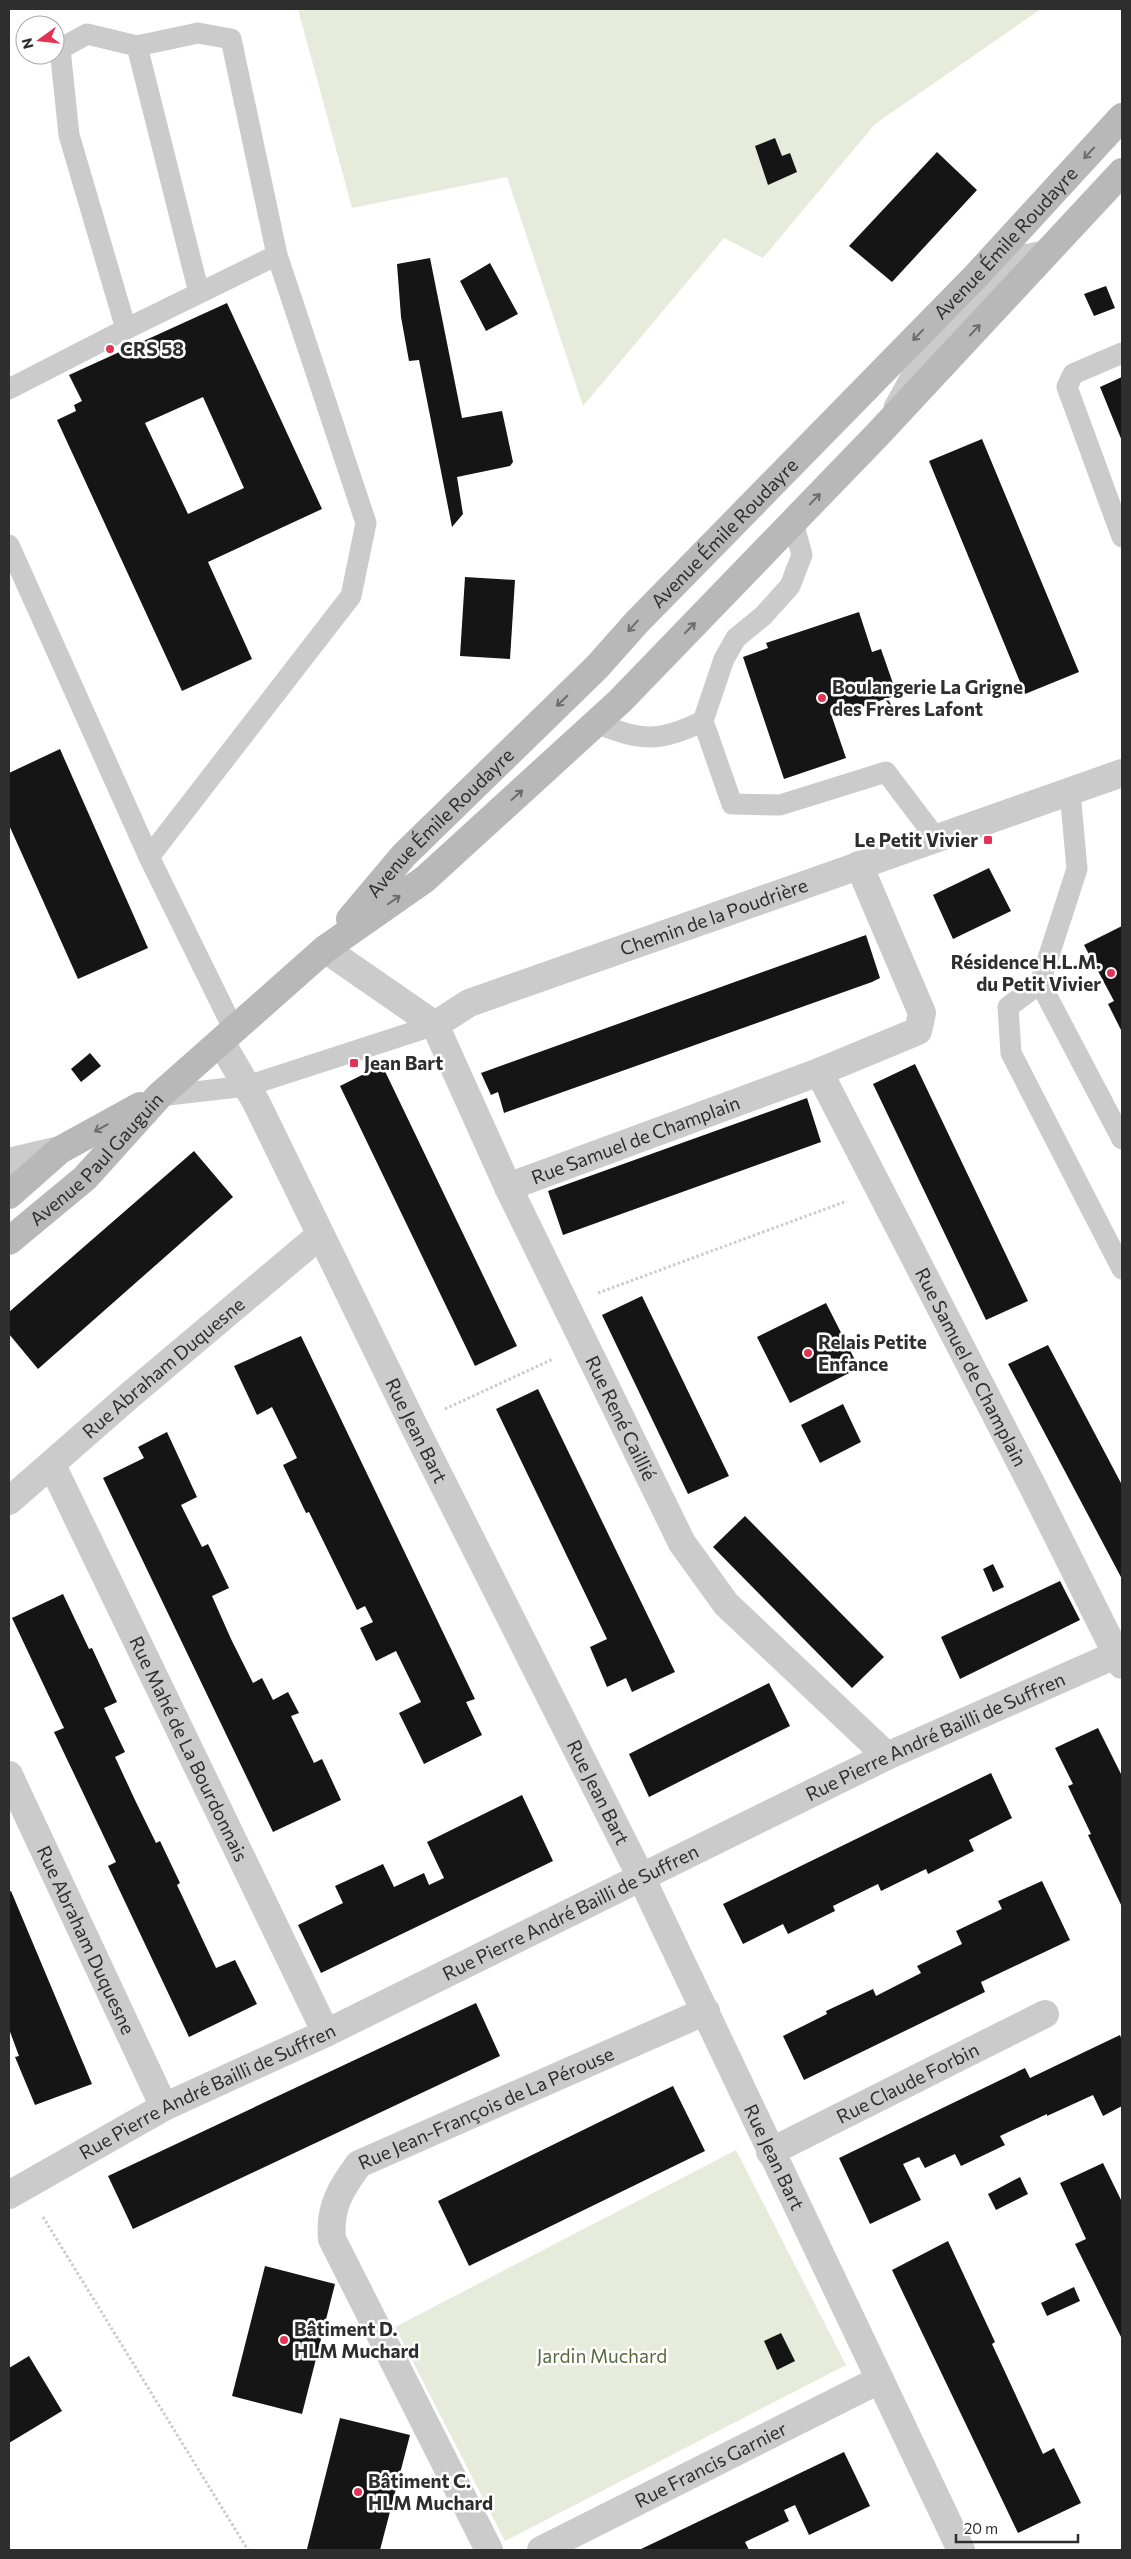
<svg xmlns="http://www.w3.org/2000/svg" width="1131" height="2559" font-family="Commissioner,sans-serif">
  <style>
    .green { fill: #e6ebdc }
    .building { fill: #151515; fill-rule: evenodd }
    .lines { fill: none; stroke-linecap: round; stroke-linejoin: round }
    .path { stroke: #cbcbcb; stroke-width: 3; stroke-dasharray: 2.5 2.5; stroke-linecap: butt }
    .lane { stroke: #cbcbcb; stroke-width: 21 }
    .street { stroke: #cbcbcb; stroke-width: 28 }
    .secondary { stroke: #b8b8b8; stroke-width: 28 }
    .oneway { stroke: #6c6c6c }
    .poi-dot { fill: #e43254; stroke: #fff; stroke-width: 2 }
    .labels { text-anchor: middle; stroke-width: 5; stroke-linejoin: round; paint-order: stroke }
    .street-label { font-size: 19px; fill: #2e2e2e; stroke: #fff }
    .poi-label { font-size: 19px; font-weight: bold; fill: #2e2e2e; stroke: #fff; text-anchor: start }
    .park-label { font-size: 19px; fill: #57693c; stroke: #fff }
  </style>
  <rect width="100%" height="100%" fill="#fff"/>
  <!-- green -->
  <path class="green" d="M298,9H1041L875,124L763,258L724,238L583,406L507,177L352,208Z
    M736,2150L846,2365L505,2541L395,2327Z"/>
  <!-- building -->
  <path class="building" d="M775,138L782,156L790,153L797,172L768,185L755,146Z
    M937,152L977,190L892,282L849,246Z
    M430,258L462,418L502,411L513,462L510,466L457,477L463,514L452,527L419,360L409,361L401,317L397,264Z
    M490,263L518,314L486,331L460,281Z
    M1106,286L1115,308L1094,316L1084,294Z
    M227,303L322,509L208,562L252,659L182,691L57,420L76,411L74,405L82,401L69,375ZM203,397L244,488L188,514L145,423Z
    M1122,377V441L1100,387Z
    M982,439L1079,672L1025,694L929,461Z
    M465,577L515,580L510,659L460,656Z
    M859,612L872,652L881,649L897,695L832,717L846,758L784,779L743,657L768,648L766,643Z
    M60,749L148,948L78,979L9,825V773Z
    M989,868L1011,911L953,939L933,895Z
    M1122,926V1032L1108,1004L1114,1001L1084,945Z
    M866,935L880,978L872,982L504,1113L498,1092L491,1095L481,1073Z
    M90,1053L101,1066L81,1082L71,1069Z
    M915,1064L1028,1301L986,1320L873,1084Z
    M382,1065L517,1346L475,1366L340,1086Z
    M807,1098L821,1142L563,1235L548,1191Z
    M194,1151L233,1197L38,1369L9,1334V1312Z
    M642,1296L729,1476L688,1494L602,1315Z
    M826,1303L859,1368L790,1403L757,1337Z
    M301,1336L475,1699L466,1702L482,1735L424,1764L399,1713L421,1702L396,1651L376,1661L360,1628L373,1622L365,1606L357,1610L309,1512L306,1513L283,1465L297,1458L272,1407L257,1415L234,1366Z
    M1048,1345L1122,1485V1579L1008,1364Z
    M538,1389L675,1672L632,1692L626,1678L607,1687L590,1647L607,1639L496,1409Z
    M843,1404L861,1442L820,1463L801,1425Z
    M167,1432L197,1497L181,1505L202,1547L208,1544L229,1588L212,1596L231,1639L253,1683L262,1678L273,1700L288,1692L299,1713L291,1716L314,1763L322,1759L341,1800L273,1832L103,1478L144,1458L138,1447Z
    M745,1516L884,1657L852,1688L713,1547Z
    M993,1564L1004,1587L993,1592L983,1569Z
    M1060,1581L1080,1620L960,1679L941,1637Z
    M63,1594L89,1649L92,1648L117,1702L104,1708L125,1752L115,1757L135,1800L156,1843L160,1841L180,1883L177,1885L216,1968L235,1960L257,2004L189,2037L108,1866L116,1862L54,1732L64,1728L12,1618Z
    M769,1683L790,1726L649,1797L629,1754Z
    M1098,1728L1122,1776V1907L1088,1835L1091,1834L1068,1786L1073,1784L1055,1748Z
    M991,1773L1012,1818L969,1840L974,1851L928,1874L926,1869L881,1891L878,1884L833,1906L835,1911L788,1934L783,1924L743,1944L723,1904Z
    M522,1795L553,1861L321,1973L298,1925L343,1903L335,1886L383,1864L394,1887L424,1873L429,1885L444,1878L427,1842Z
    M1042,1881L1070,1940L981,1982L985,1992L804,2080L783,2036L827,2014L826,2011L873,1989L876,1996L921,1973L917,1966L962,1944L956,1931L1002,1909L998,1901Z
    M11,1891L92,2084L35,2105L15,2057L19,2056L9,2029V1892Z
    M476,2003L500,2056L133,2229L108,2176Z
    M1120,2035L1122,2041V2106L1103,2116L1093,2095L1047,2116V2114L1000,2136L1005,2145L961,2166L955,2154L925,2168L919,2157L903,2164L921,2200L870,2224L839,2158L1025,2068L1030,2078Z
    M673,2086L705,2151L469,2266L438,2201Z
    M1103,2163L1122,2202V2339L1075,2244L1086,2239L1060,2183Z
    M1020,2177L1028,2194L996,2210L988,2194Z
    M948,2241L995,2342L992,2344L1043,2454L1054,2448L1081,2503L1018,2533L892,2270Z
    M265,2266L335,2284L302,2414L232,2396Z
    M1074,2287L1080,2301L1047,2316L1041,2303Z
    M781,2333L795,2361L777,2370L764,2341Z
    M29,2356L62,2411L9,2443V2368Z
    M340,2418L410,2435L380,2550L307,2549Z
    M844,2452L870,2506L809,2535L795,2505L784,2510L789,2521L745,2542L749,2550H639Z"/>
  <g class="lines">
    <!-- path -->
    <path class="path" d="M598,1293L847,1201
      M445,1409L553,1359
      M43,2217L248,2550"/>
    <!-- lane -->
    <path class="lane" d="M137,46L199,293
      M126,329L277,255
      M1122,353L1073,374L1067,387L1122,537
      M9,389L126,329L69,135L60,49L87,34L137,46L198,33L231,39L277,255L366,523L351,596L149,857
      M894,407L920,360L1018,256L1049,250
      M793,522L802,555L790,586L763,616L736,638L724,659L703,721L732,804L780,805L886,772L936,838
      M9,545L149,857L234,1030
      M596,723C641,741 659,743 703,721
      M1070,792L1077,869L1040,983L1122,1139
      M1040,983L1008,1007L1011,1053L1122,1269
      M159,1096L247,1086L435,1025"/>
    <!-- street -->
    <g class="street">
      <path d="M325,949L435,1025"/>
      <path id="s1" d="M435,1025L508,1187L682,1543L726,1604L887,1756"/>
      <path id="s2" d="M435,1025L469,1003L1122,773"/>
      <path id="s3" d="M221,1042L256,1102L413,1424L642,1879L961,2550"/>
      <path id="s4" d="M819,1072L1032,1485L1122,1665"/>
      <path d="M9,1162L60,1150"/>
      <path id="s5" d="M508,1187L819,1072L918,1031L922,1013L859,865"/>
      <path id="s6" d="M52,1465L326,2033"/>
      <path id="s7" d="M9,1501L129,1396L319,1236"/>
      <path id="s8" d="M9,1775L164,2107"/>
      <path id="s9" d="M770,2152L1045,2014"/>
      <path id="s10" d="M9,2195L164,2107L326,2033L887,1756L1122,1652"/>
      <path id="s11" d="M489,2550L332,2239C329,2207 341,2188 359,2164L706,2011"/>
      <path id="s12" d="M541,2550L879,2380"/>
    </g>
    <!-- secondary -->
    <g class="secondary">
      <path id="s13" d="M350,919L404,855L597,667L637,622L976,276L1122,117"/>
      <path d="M9,1195L60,1150L140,1106"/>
      <path id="s14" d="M9,1241L85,1178L159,1096L325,949L425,879L620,701L879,433L1122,172"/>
    </g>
  </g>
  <!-- one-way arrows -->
  <defs><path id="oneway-shaft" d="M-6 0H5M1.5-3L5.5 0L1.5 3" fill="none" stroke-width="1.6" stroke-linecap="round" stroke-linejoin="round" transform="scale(1.25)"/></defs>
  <g class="oneway">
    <use href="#oneway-shaft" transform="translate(1089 153) rotate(133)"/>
    <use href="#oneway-shaft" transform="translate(975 330) rotate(-47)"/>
    <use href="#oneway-shaft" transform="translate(918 335) rotate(134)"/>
    <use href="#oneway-shaft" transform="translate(815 499) rotate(-46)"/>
    <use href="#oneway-shaft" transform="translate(633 626) rotate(132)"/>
    <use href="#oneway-shaft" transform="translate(690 628) rotate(-46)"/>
    <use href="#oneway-shaft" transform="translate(562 701) rotate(136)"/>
    <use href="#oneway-shaft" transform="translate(517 795) rotate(-42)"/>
    <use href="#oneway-shaft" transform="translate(394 900) rotate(-35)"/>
    <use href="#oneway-shaft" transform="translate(101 1128) rotate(151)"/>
  </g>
  <!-- markers -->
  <g class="poi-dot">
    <circle cx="110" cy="349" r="5"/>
    <circle cx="822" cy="698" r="5"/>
    <rect x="983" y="835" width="10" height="10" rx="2.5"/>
    <circle cx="1111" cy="973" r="5"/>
    <rect x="349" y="1058" width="10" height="10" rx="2.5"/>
    <circle cx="808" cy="1353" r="5"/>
    <circle cx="284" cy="2340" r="5"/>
    <circle cx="358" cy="2492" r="5"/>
  </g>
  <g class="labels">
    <!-- street labels -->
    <g class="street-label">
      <text dy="7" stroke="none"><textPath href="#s13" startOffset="942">Avenue Émile Roudayre</textPath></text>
      <text dy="7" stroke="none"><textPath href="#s13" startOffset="538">Avenue Émile Roudayre</textPath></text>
      <text dy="7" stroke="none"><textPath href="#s13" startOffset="132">Avenue Émile Roudayre</textPath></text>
      <text dy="7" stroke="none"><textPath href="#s2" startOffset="300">Chemin de la Poudrière</textPath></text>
      <text dy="7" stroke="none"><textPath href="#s5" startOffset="136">Rue Samuel de Champlain</textPath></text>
      <text dy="7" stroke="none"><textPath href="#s14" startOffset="120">Avenue Paul Gauguin</textPath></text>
      <text dy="7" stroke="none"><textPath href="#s4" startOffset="332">Rue Samuel de Champlain</textPath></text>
      <text dy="7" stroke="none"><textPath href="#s7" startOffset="204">Rue Abraham Duquesne</textPath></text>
      <text dy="7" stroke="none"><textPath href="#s1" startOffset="435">Rue René Caillié</textPath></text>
      <text dy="7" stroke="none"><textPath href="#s3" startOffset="435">Rue Jean Bart</textPath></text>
      <text dy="7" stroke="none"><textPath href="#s10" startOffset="1034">Rue Pierre André Bailli de Suffren</textPath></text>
      <text dy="7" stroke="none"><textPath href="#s6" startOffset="315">Rue Mahé de La Bourdonnais</textPath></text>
      <text dy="7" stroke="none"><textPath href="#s3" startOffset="840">Rue Jean Bart</textPath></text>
      <text dy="7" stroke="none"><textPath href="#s10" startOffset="629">Rue Pierre André Bailli de Suffren</textPath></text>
      <text dy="7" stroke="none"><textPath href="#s8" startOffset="182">Rue Abraham Duquesne</textPath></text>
      <text dy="7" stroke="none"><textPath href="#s9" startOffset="154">Rue Claude Forbin</textPath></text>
      <text dy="7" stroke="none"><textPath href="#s10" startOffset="224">Rue Pierre André Bailli de Suffren</textPath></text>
      <text dy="7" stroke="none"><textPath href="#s11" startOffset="569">Rue Jean-François de La Pérouse</textPath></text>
      <text dy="7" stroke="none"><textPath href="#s3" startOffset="1245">Rue Jean Bart</textPath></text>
      <text dy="7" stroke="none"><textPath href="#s12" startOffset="190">Rue Francis Garnier</textPath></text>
    </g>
    <!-- poi labels -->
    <g class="poi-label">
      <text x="120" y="356">CRS 58</text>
      <text x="832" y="694">Boulangerie La Grigne<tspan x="832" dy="22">des Frères Lafont</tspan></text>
      <text x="978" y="847" text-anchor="end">Le Petit Vivier</text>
      <text x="1101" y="969" text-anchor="end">Résidence H.L.M.<tspan x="1101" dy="22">du Petit Vivier</tspan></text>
      <text x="364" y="1070">Jean Bart</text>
      <text x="818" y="1349">Relais Petite<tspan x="818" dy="22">Enfance</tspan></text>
      <text x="294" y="2336">Bâtiment D.<tspan x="294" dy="22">HLM Muchard</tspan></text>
      <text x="368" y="2488">Bâtiment C.<tspan x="368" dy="22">HLM Muchard</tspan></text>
    </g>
    <!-- park labels -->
    <g class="park-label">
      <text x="602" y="2363">Jardin Muchard</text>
    </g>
  </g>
  <!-- border -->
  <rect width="1131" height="2559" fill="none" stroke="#2e2e2e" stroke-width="20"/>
  <!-- north arrow -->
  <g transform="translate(40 40) rotate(255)"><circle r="24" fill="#ffffff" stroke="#ababab"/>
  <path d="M0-4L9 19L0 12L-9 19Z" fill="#e43254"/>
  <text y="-8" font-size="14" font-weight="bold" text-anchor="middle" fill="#2e2e2e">N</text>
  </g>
  <!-- scale -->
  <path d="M956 2534v8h122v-8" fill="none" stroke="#2e2e2e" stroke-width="2.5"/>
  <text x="964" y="2534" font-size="15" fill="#2e2e2e" stroke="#ffffff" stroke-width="4" paint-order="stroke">20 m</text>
</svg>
